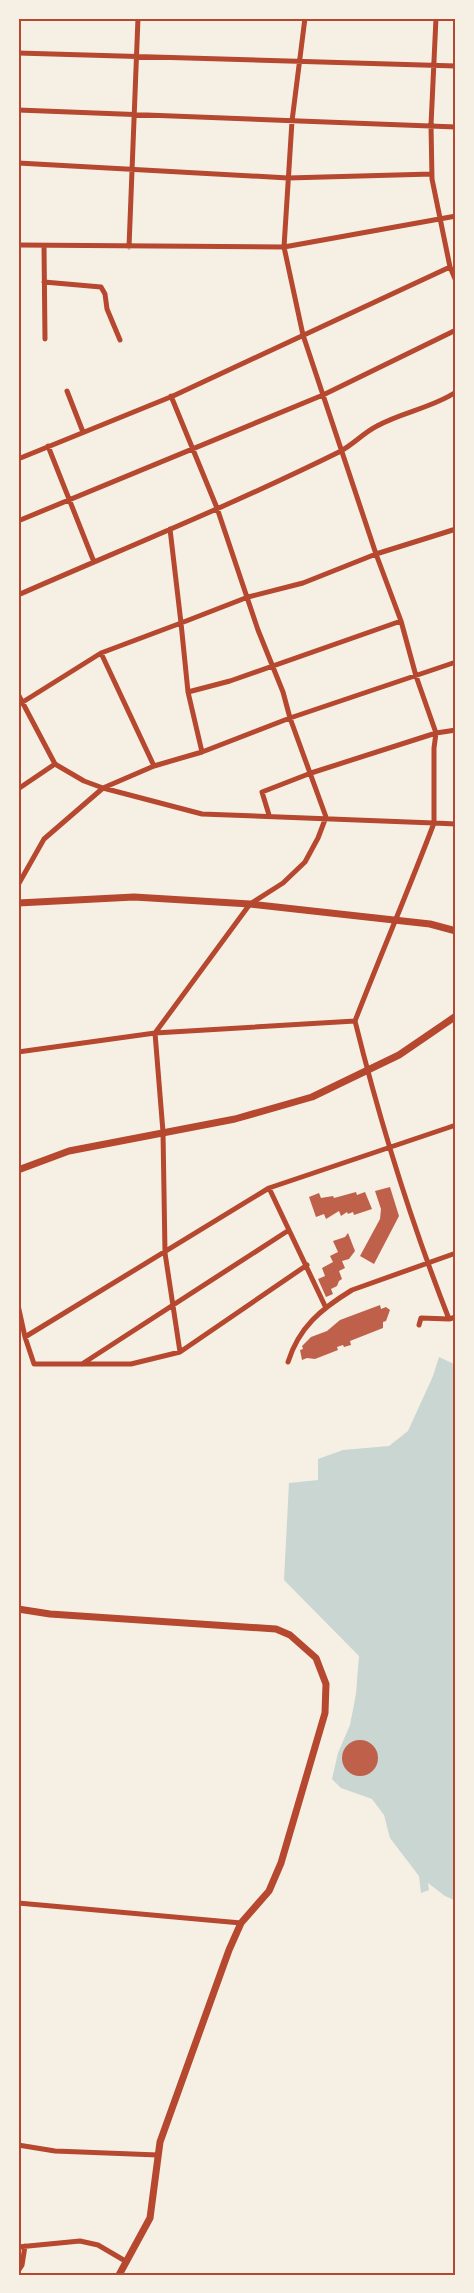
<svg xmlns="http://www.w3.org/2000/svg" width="474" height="2293" font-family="Raleway,sans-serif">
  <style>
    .water { fill: #c9d6d2 }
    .building { fill: #bf614a }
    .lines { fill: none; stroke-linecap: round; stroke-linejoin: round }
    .minor { stroke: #b5482f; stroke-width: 5 }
    .tertiary { stroke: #b5482f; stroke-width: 7 }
    .neatline { fill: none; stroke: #b5482f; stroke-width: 2 }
  </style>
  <rect width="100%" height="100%" fill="#f6efe4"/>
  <!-- water -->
  <path class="water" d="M439,1357L456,1365V1901L445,1896L428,1883L429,1890L421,1893L419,1876L390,1838L384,1815L372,1799L341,1788L332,1779L338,1753L350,1725L356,1694L359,1656L284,1580L289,1483L318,1480V1459L343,1450L389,1446L408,1431L433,1376Z"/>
  <!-- building -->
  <path class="building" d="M390,1187L399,1216L374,1264L360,1256L380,1219L381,1209L375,1191Z
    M356,1192L357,1195L365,1192L372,1209L354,1215L353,1212L348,1214L347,1212L341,1216L339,1211L326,1219L324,1214L316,1217L309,1197L319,1193L321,1198L333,1196L334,1198Z
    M348,1233L355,1251L349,1259L342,1261L345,1268L339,1271L342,1279L339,1281L337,1286L331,1289L333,1294L326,1297L318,1279L325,1276L322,1268L333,1262L330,1256L338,1252L333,1241L345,1237Z
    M380,1305L381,1309L386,1307L390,1310L386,1321L383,1322V1328L350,1341L351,1345L344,1347L343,1345L337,1347L338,1350L315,1359L307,1358L302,1360L300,1350L303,1349L302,1346L311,1337L327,1331L340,1320Z
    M342 1758a18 18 0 1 1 36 0a18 18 0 1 1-36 0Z"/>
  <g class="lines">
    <!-- minor -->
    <path class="minor" d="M305,18L292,121L284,247L456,216
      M436,18L431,125L432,179L450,267L456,281
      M18,53L456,66
      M18,110L456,127
      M18,163L288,178L432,174
      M18,245L284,247L303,335L376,554L401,621L416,676L436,733L434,748V823L456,824
      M44,246L45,339
      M129,247L138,18
      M44,282L101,287L105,294L107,309L120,340
      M67,391L83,432
      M171,396L217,508L258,630L283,692L290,718L456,662
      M48,446L94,562
      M18,459L173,396L450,267
      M18,521L323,395L456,330
      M18,595C125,548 234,504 339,452C353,445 363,433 377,426C402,412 432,408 456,392
      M101,653L154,766
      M188,692L230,681L401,621
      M18,694L55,764L18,789
      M18,705L101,653L181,623L170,529
      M269,815L262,792L311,773L436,733L456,730
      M18,885L44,839L103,788L154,766L202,752L188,692L181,623L248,597L303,583L376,554L456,529
      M355,1021C380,1122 411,1222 449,1319
      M18,1052L155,1033L355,1021C381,954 409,889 434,823L202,814L103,788L84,781L55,764
      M269,1188L326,1308
      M18,1305L25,1337L269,1188L456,1125
      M419,1325L421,1318L449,1319L456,1317
      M25,1337L34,1364H131L180,1352L307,1265
      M180,1352L165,1253L163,1132L155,1033L250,904L283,883L305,862L318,838L326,817L290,718L202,752
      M288,1362C299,1327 321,1309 352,1290L456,1253
      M82,1364L289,1230
      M18,1903L241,1923
      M18,2145L55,2151L158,2155
      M18,2247L80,2241L98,2245L127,2262
      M18,2271L22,2265L25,2246"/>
    <!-- tertiary -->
    <path class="tertiary" d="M18,903L134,897L250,904L430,924L456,931
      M18,1170L69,1151L235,1119L312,1097L399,1055L456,1016
      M18,1609L50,1614L276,1629L290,1635L316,1658L326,1684L325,1713L281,1863L269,1891L241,1923L229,1950L160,2142L150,2218L119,2275"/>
  </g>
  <!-- border -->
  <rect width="474" height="2293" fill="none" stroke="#f6efe4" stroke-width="39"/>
  <rect x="20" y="20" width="434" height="2254" class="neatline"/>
</svg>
